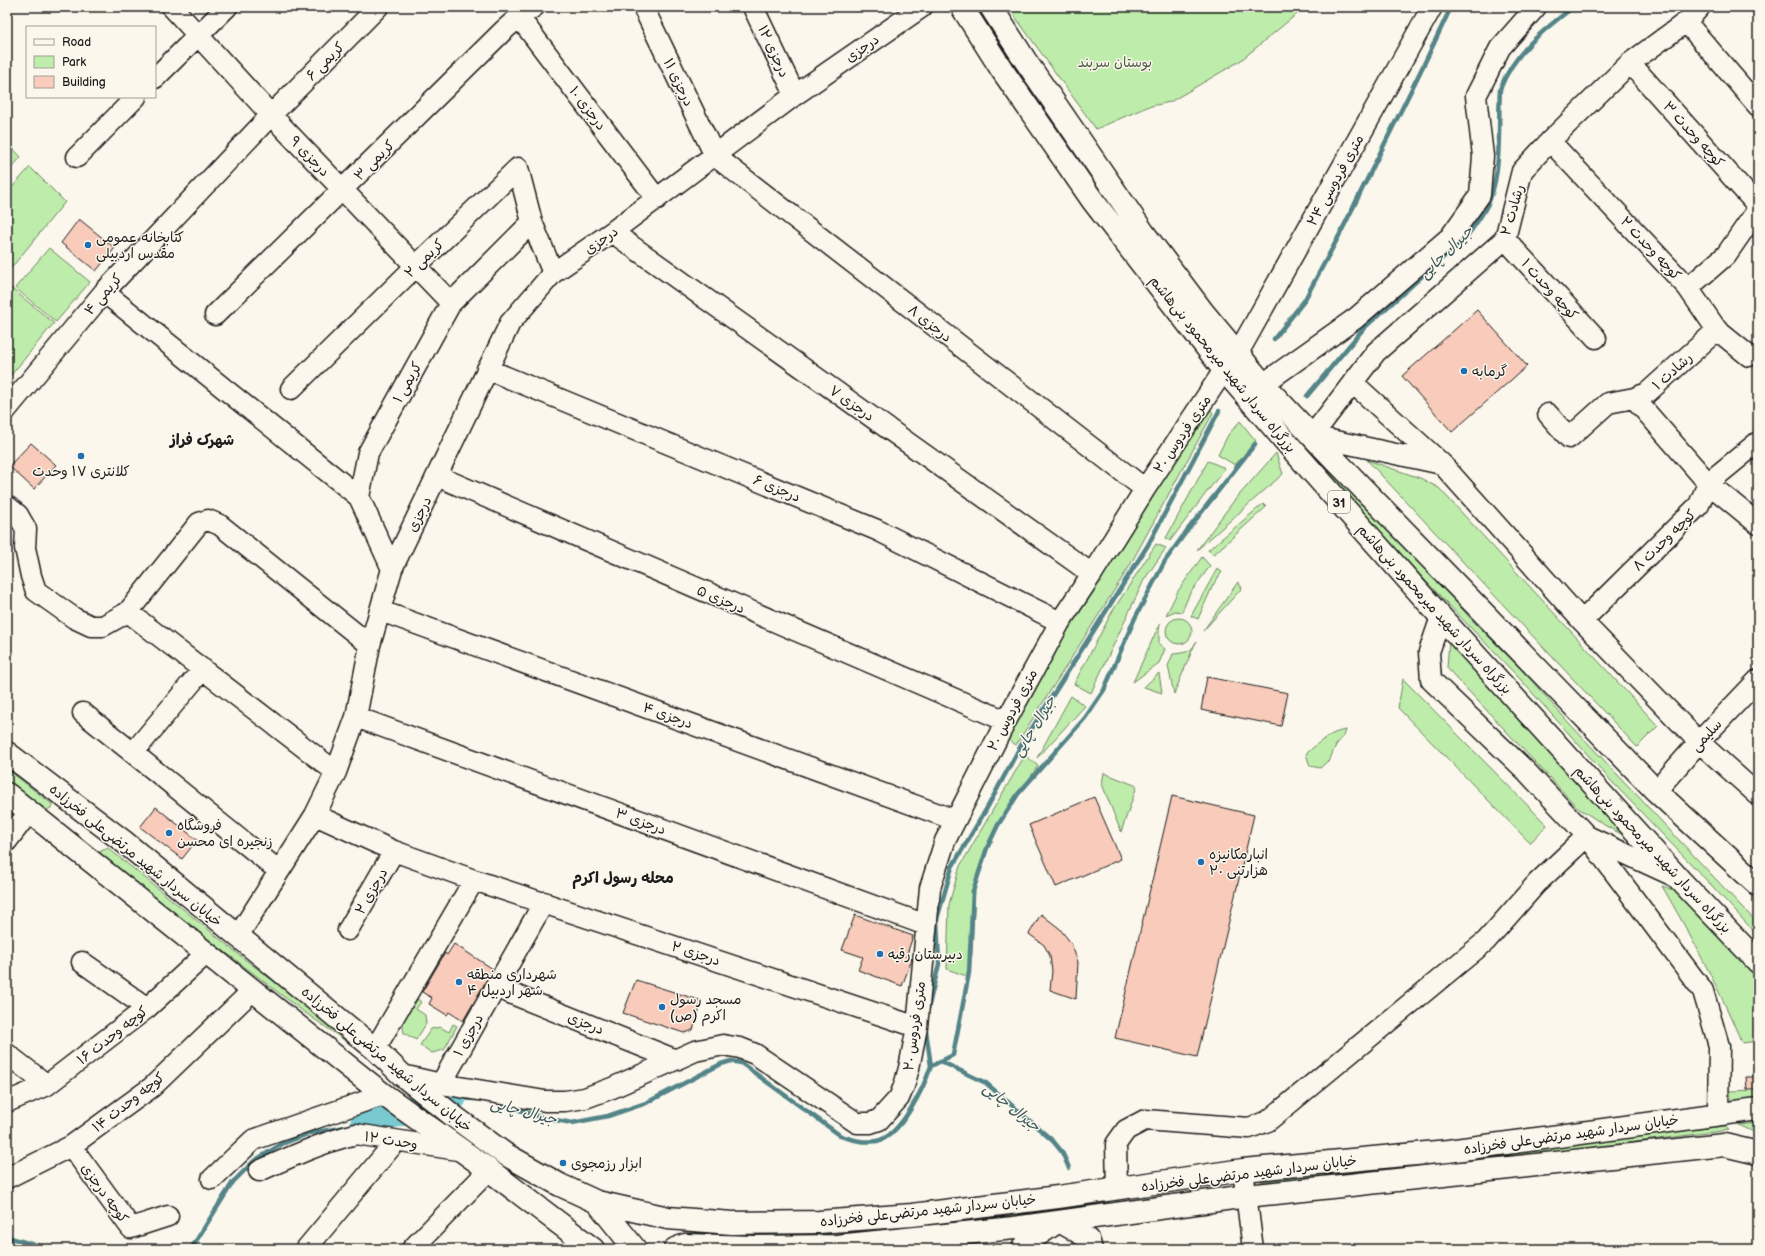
<svg xmlns="http://www.w3.org/2000/svg" width="1765" height="1256" font-family="'Balsamiq Sans','Playpen Sans Arabic',sans-serif">
  <style>
    .green { fill: #beecaa; stroke: #6d8463 }
    .lines { fill: none; stroke-linecap: round; stroke-linejoin: round }
    .stream { stroke: #538488; stroke-width: 4.5 }
    .river { stroke: #78c9d0; stroke-width: 27 }
    .building { fill: #f8cbba; stroke: #1c1c1c }
    .minor-casing { stroke: #1c1c1c; stroke-width: 23 }
    .major-casing { stroke: #1c1c1c; stroke-width: 25 }
    .highway-casing { stroke: #1c1c1c; stroke-width: 25 }
    .minor { stroke: #fbf7ec; stroke-width: 20 }
    .major { stroke: #fbf7ec; stroke-width: 22 }
    .highway { stroke: #fbf7ec; stroke-width: 22 }
    .poi-dot { fill: #1f6fb2; stroke: #fbf7ec; stroke-width: 1.5 }
    .labels { text-anchor: middle; stroke-width: 3; stroke-linejoin: round; paint-order: stroke }
    .shield { fill: #fbf7ec; stroke: #5f5e5a; stroke-width: 1 }
    .shield-label { font-size: 13px; font-weight: bold; fill: #1c1c1c }
    .street-label { font-size: 14px; fill: #1c1c1c; stroke: #fbf7ec }
    .park-label { font-size: 14px; fill: #4d5a47; stroke: #fbf7ec }
    .poi-label { font-size: 14px; fill: #1c1c1c; stroke: #fbf7ec; text-anchor: start }
    .water-label { font-size: 15px; font-style: italic; fill: #3c595b; stroke: #fbf7ec }
    .neighbourhood-label { font-size: 15px; font-weight: bold; fill: #1c1c1c; stroke: #fbf7ec }
  </style>
  <rect width="100%" height="100%" fill="#fbf7ec"/>
  <filter id="ink" filterUnits="userSpaceOnUse"><feTurbulence type="fractalNoise" baseFrequency=".025" numOctaves="2"/><feDisplacementMap in="SourceGraphic" scale="8" xChannelSelector="R" yChannelSelector="G"/><feConvolveMatrix kernelMatrix="1 2 1 2 8 2 1 2 1" color-interpolation-filters="sRGB"/></filter>
  <g filter="url(#ink)">
    <!-- green -->
    <path class="green" d="M967,7H976L1054,124L1110,203L1351,487L1473,621L1523,671L1569,723L1758,924V936L1714,888L1613,783L1519,678L1421,576L1193,323Z
      M1008,7H1312L1298,13L1240,61L1170,102L1147,107L1096,129Z
      M7,142L21,157L7,173Z
      M30,167L65,202L7,273V193Z
      M49,248L90,282L56,322L15,288Z
      M11,288L54,323L7,380V293Z
      M1210,409L1213,413L1129,567L1016,745L1003,737L1075,615Z
      M1240,421L1256,441L1235,465L1218,455L1228,435Z
      M1276,453L1283,474L1197,550L1233,502Z
      M1367,460L1420,478L1439,488L1658,726L1637,747Z
      M1208,461L1225,468L1170,541L1166,538Z
      M1263,504L1266,507L1213,555L1208,550Z
      M1156,544L1166,548L1144,580L1091,693L1074,684L1112,612Z
      M1202,557L1210,566L1189,595L1182,612L1175,611L1166,615L1178,591Z
      M1217,569L1222,572L1213,585L1198,619L1191,616Z
      M1238,582L1242,588L1203,631Z
      M1166 631a13 13 0 1 1 26 0a13 13 0 1 1-26 0Z
      M1160,623L1159,631V644L1165,649L1159,663L1133,682Z
      M1450,626L1649,849L1606,826L1578,808L1447,668Z
      M1196,642L1194,646L1174,694L1168,666L1173,654C1182,653 1192,653 1196,642Z
      M1159,673L1162,693L1144,687Z
      M1403,679L1547,825L1530,843L1398,708Z
      M1071,696L1085,706L1037,758Z
      M1346,730L1344,736L1336,745L1330,759L1320,768L1310,766L1306,754C1318,743 1330,732 1346,730Z
      M1025,755L1038,766L998,824L980,865L975,891L972,955L966,976L947,969L949,904L960,866Z
      M7,769L52,804L51,808L47,810L40,807L7,780Z
      M1104,773L1137,786L1121,832L1102,784Z
      M108,848L242,957L310,1009L364,1054L304,1012L104,860L100,855L101,851Z
      M1662,886L1679,892L1758,975V1041L1742,1043C1719,988 1691,936 1662,886Z
      M418,999L421,1002L416,1009L425,1015L426,1024L416,1040L404,1033L402,1021Z
      M453,1024L457,1026L444,1050L432,1053L420,1045L431,1029L440,1027L449,1032Z
      M1758,1090V1107L1733,1110L1730,1091Z
      M1758,1123V1134L1739,1125Z
      M1724,1126L1729,1130L1509,1158L1260,1184V1182L1346,1170Z"/>
    <g class="lines">
      <!-- stream -->
      <path class="stream" d="M1274,339L1304,301L1340,234L1427,58L1451,7
        M1307,396L1364,328L1467,236C1476,224 1485,212 1490,199C1502,167 1498,123 1500,89C1514,53 1542,31 1572,8L1578,7
        M928,1009L939,964L937,919L952,867L987,808L1020,747L1148,545L1219,411
        M925,1024L931,1066
        M940,1061L986,1083L1053,1141L1062,1152L1069,1168
        M453,1098L475,1099
        M496,1102L540,1117L572,1123L608,1116L646,1103L721,1064L731,1061L741,1063L841,1136C853,1140 863,1143 877,1141C901,1136 924,1087 931,1066L953,1055L969,973L973,891L987,848L998,825L1018,794L1085,718L1104,690L1134,620L1165,561L1186,532L1255,444
        M354,1125L364,1123
        M7,1237L49,1249
        M191,1249L233,1182L254,1161L282,1144L310,1133L346,1127
        M1063,1249L1064,1246"/>
      <!-- river -->
      <path class="river" d="M364,1123L453,1098"/>
    </g>
    <!-- building -->
    <path class="building" d="M79,219L115,248L96,271L61,243Z
      M1477,310L1527,366L1452,432L1402,376Z
      M31,443L56,465L34,489L9,466Z
      M1207,677L1288,693L1281,726L1201,710Z
      M1172,796L1254,815L1197,1057L1115,1038Z
      M1094,797L1121,859L1056,887L1029,825Z
      M156,807L197,840L182,859L140,827Z
      M1041,914L1059,928L1071,943L1078,962L1076,999L1050,990L1052,971L1050,956L1044,945L1029,934Z
      M855,915L913,936L906,957L912,959L902,986L858,970L863,957L842,950Z
      M454,944L493,969L463,1021L449,1012L447,1015L429,1004L432,998L422,992L445,953L447,955Z
      M636,980L702,1001L693,1030L684,1033L623,1013Z
      M1746,1077H1758V1089H1747Z"/>
    <g class="lines">
      <defs>
        <path id="minor" d="M172,7L271,115L451,303
          M643,7L715,156L1145,489
          M753,7L795,95
          M1700,7L1686,22L1630,63L1550,141L1522,171L1505,239L1376,352L1312,436L1442,464L1582,621L1699,742L1758,795
          M519,17L657,199
          M1686,22L1758,106
          M1630,63L1758,206
          M155,78L227,7
          M1550,141L1688,288L1717,330L1749,356
          M77,157L136,97
          M612,232L1092,574
          M1505,239L1596,338
          M1688,288L1726,255L1758,209
          M104,292L359,497
          M215,315L503,31L519,17L534,7
          M1238,353L1432,7
          M487,369L877,530L1060,622
          M1353,383L1442,464
          M1263,384L1356,318L1450,237L1480,195L1483,156L1476,96L1500,48L1536,7
          M291,389L416,266L518,168L532,222L553,273
          M1634,398L1708,483L1758,524
          M7,409L104,292L271,115L378,7
          M1548,414L1569,438L1608,403L1634,398L1647,393L1717,330
          M437,476L1006,721
          M7,506L18,515L26,529L25,548L31,576L36,591L74,618L91,626H103L128,612L199,523L208,520L220,525L370,645
          M392,569L359,497L368,453L451,303L532,222
          M381,611L955,820
          M128,612L336,772
          M1441,617L1429,652L1431,680L1526,771L1587,836L1703,991L1719,1046L1718,1114
          M1582,621L1699,505L1708,483L1758,442
          M203,669L133,753L279,871
          M83,713L133,753
          M356,717L926,925
          M1656,791L1699,742L1758,680
          M315,815L394,851L474,880L917,1027
          M7,841L29,812
          M348,930L394,851
          M238,936L315,815L336,772L356,717L370,645L392,569L510,323L553,273L612,232L795,95L922,7
          M82,962L147,1008
          M495,987L676,1060
          M375,1049L474,880
          M7,1054L47,1085
          M402,1075L441,1084L545,1101H565L585,1098L612,1088L695,1051L723,1045L740,1048L755,1054L857,1123H870L879,1120L899,1098L904,1086L909,1068L917,1027L930,888L945,841L1006,721L1060,622L1092,574L1145,489L1224,370
          M441,1084L544,902
          M7,1102L47,1085L147,1008L207,953
          M71,1146L131,1228L168,1216
          M1243,1170L1253,1249
          M259,1171C290,1157 323,1142 356,1134L458,1150
          M7,1178L71,1146L152,1087L253,990
          M212,1179L253,1140L383,1095
          M1117,1189L1116,1144L1126,1130L1145,1120L1249,1128L1268,1121L1486,941L1537,883L1587,836L1676,877
          M1059,1222L1089,1239L1092,1249
          M306,1249L396,1141
          M412,1249L489,1170
          M1022,1249L1023,1246L1059,1222"/>
        <path id="major" d="M7,753L123,841L375,1049L402,1075L456,1118L505,1154L560,1185L597,1202L668,1218L732,1223L819,1222L912,1215L1058,1197L1243,1170L1448,1151L1758,1109
          M7,794L384,1095L489,1170L593,1249
          M597,1202L635,1249
          M675,1249L685,1245L754,1247L837,1246L1014,1228L1247,1196L1724,1145L1758,1153"/>
        <path id="highway" d="M962,7L1002,70L1093,201L1224,370L1293,450L1441,617L1679,879L1758,962
          M991,7L1025,60L1143,232L1203,312L1263,384L1312,436L1656,791L1758,885"/>
      </defs>
      <!-- minor casing -->
      <use href="#minor" class="minor-casing"/>
      <!-- major casing -->
      <use href="#major" class="major-casing"/>
      <!-- highway casing -->
      <use href="#highway" class="highway-casing"/>
      <!-- minor -->
      <use href="#minor" class="minor"/>
      <!-- major -->
      <use href="#major" class="major"/>
      <!-- highway -->
      <use href="#highway" class="highway"/>
    </g>
  </g>
  <!-- markers -->
  <g class="poi-dot">
    <circle cx="88" cy="245" r="4"/>
    <circle cx="1464" cy="371" r="4"/>
    <circle cx="81" cy="456" r="4"/>
    <circle cx="169" cy="833" r="4"/>
    <circle cx="1201" cy="862" r="4"/>
    <circle cx="880" cy="954" r="4"/>
    <circle cx="459" cy="982" r="4"/>
    <circle cx="662" cy="1007" r="4"/>
    <circle cx="563" cy="1163" r="4"/>
  </g>
  <g class="labels">
    <!-- shield labels -->
    <rect class="shield" x="1328" y="491" width="22" height="22" rx="3"/>
    <g class="shield-label">
      <text x="1339" y="507">31</text>
    </g>
    <!-- street labels -->
    <g class="street-label">
      <text transform="translate(862 48) rotate(-35)" y="5">درجزی</text>
      <text transform="translate(774 51) rotate(65)" y="5">درجزی ۱۲</text>
      <text transform="translate(325 61) rotate(-45)" y="5">کریمی ۶</text>
      <text transform="translate(679 82) rotate(64)" y="5">درجزی ۱۱</text>
      <text transform="translate(588 108) rotate(53)" y="5">درجزی ۱۰</text>
      <text transform="translate(1694 134) rotate(48)" y="5">کوچه وحدت ۳</text>
      <text transform="translate(310 156) rotate(46)" y="5">درجزی ۹</text>
      <text transform="translate(374 160) rotate(-45)" y="5">کریمی ۳</text>
      <text transform="translate(1335 180) rotate(-61)" y="5">۲۴ متری فردوسی</text>
      <text transform="translate(1512 210) rotate(-74)" y="5">رشادت ۲</text>
      <text transform="translate(601 240) rotate(-35)" y="5">درجزی</text>
      <text transform="translate(1651 248) rotate(47)" y="5">کوچه وحدت ۲</text>
      <text transform="translate(424 258) rotate(-44)" y="5">کریمی ۲</text>
      <text transform="translate(1550 289) rotate(48)" y="5">کوچه وحدت ۱</text>
      <text transform="translate(103 294) rotate(-49)" y="5">کریمی ۴</text>
      <text transform="translate(930 323) rotate(38)" y="5">درجزی ۸</text>
      <text transform="translate(1223 364) rotate(51)" y="5">بزرگراه سردار شهید میرمحمود بنی‌هاشم</text>
      <text transform="translate(1672 371) rotate(-42)" y="5">رشادت ۱</text>
      <text transform="translate(407 382) rotate(-61)" y="5">کریمی ۱</text>
      <text transform="translate(852 403) rotate(35)" y="5">درجزی ۷</text>
      <text transform="translate(1182 434) rotate(-56)" y="5">۲۰ متری فردوس</text>
      <text transform="translate(777 488) rotate(22)" y="5">درجزی ۶</text>
      <text transform="translate(419 514) rotate(-64)" y="5">درجزی</text>
      <text transform="translate(1664 540) rotate(-44)" y="5">کوچه وحدت ۸</text>
      <text transform="translate(721 599) rotate(23)" y="5">درجزی ۵</text>
      <text transform="translate(1435 609) rotate(48)" y="5">بزرگراه سردار شهید میرمحمود بنی‌هاشم</text>
      <text transform="translate(1012 710) rotate(-62)" y="5">۲۰ متری فردوس</text>
      <text transform="translate(668 715) rotate(20)" y="5">درجزی ۴</text>
      <text transform="translate(1706 735) rotate(-47)" y="5">سلیمی</text>
      <text transform="translate(641 821) rotate(20)" y="5">درجزی ۳</text>
      <text transform="translate(1653 849) rotate(47)" y="5">بزرگراه سردار شهید میرمحمود بنی‌هاشم</text>
      <text transform="translate(136 855) rotate(39)" y="5">خیابان سردار شهید مرتضی‌علی فخرزاده</text>
      <text transform="translate(371 891) rotate(-60)" y="5">درجزی ۲</text>
      <text transform="translate(696 953) rotate(18)" y="5">درجزی ۲</text>
      <text transform="translate(586 1023) rotate(22)" y="5">درجزی</text>
      <text transform="translate(914 1026) rotate(-82)" y="5">۲۰ متری فردوس</text>
      <text transform="translate(112 1035) rotate(-38)" y="5">کوچه وحدت ۱۶</text>
      <text transform="translate(468 1035) rotate(-61)" y="5">درجزی ۱</text>
      <text transform="translate(387 1059) rotate(40)" y="5">خیابان سردار شهید مرتضی‌علی فخرزاده</text>
      <text transform="translate(128 1102) rotate(-38)" y="5">کوچه وحدت ۱۴</text>
      <text transform="translate(1571 1134) rotate(-8)" y="5">خیابان سردار شهید مرتضی‌علی فخرزاده</text>
      <text transform="translate(391 1140) rotate(9)" y="5">وحدت ۱۲</text>
      <text transform="translate(1249 1173) rotate(-7)" y="5">خیابان سردار شهید مرتضی‌علی فخرزاده</text>
      <text transform="translate(105 1193) rotate(54)" y="5">کوچه درجزی</text>
      <text transform="translate(928 1210) rotate(-6)" y="5">خیابان سردار شهید مرتضی‌علی فخرزاده</text>
    </g>
    <!-- park labels -->
    <g class="park-label">
      <text x="1115" y="67">بوستان سربند</text>
    </g>
    <!-- poi labels -->
    <g class="poi-label">
      <text x="96" y="242">کتابخانه عمومی<tspan x="96" dy="16">مقدس اردبیلی</tspan></text>
      <text x="1472" y="376">گرمابه</text>
      <text x="81" y="476" text-anchor="middle">کلانتری ۱۷ وحدت</text>
      <text x="177" y="830">فروشگاه<tspan x="177" dy="16">زنجیره ای محسن</tspan></text>
      <text x="1209" y="859">انبارمکانیزه<tspan x="1209" dy="16">۲۰ هزارتنی</tspan></text>
      <text x="888" y="959">دبیرستان رقیه</text>
      <text x="467" y="979">شهرداری منطقه<tspan x="467" dy="16">۴ شهر اردبیل</tspan></text>
      <text x="670" y="1004">مسجد رسول<tspan x="670" dy="16">اکرم (ص)</tspan></text>
      <text x="571" y="1168">ابزار رزمجوی</text>
    </g>
    <!-- water labels -->
    <g class="water-label">
      <text transform="translate(1446 252) rotate(-44)" y="5">جیرال چایی</text>
      <text transform="translate(1034 726) rotate(-58)" y="5">جیرال چایی</text>
      <text transform="translate(1012 1107) rotate(39)" y="5">جیرال چایی</text>
      <text transform="translate(524 1111) rotate(15)" y="5">جیرال چایی</text>
    </g>
    <!-- neighbourhood labels -->
    <g class="neighbourhood-label">
      <text x="202" y="445">شهرک فراز</text>
      <text x="623" y="883">محله رسول اکرم</text>
    </g>
  </g>
  <!-- margin -->
  <rect width="1765" height="1256" fill="none" stroke="#fbf7ec" stroke-width="24"/>
  <rect x="12" y="12" width="1741" height="1232" fill="none" stroke="#1c1c1c" stroke-width="1.5" filter="url(#ink)"/>
  <!-- legend -->
  <rect x="26" y="26" width="130" height="72" fill="#fbf7ec" stroke="#a29f99"/>
  <rect x="34" y="39" width="20" height="6" fill="#fbf7ec" stroke="#a29f99"/>
  <text x="62" y="46" font-size="12" fill="#1c1c1c">Road</text>
  <rect x="34" y="56" width="20" height="12" fill="#beecaa" stroke="#a29f99"/>
  <text x="62" y="66" font-size="12" fill="#1c1c1c">Park</text>
  <rect x="34" y="76" width="20" height="12" fill="#f8cbba" stroke="#a29f99"/>
  <text x="62" y="86" font-size="12" fill="#1c1c1c">Building</text>
</svg>
